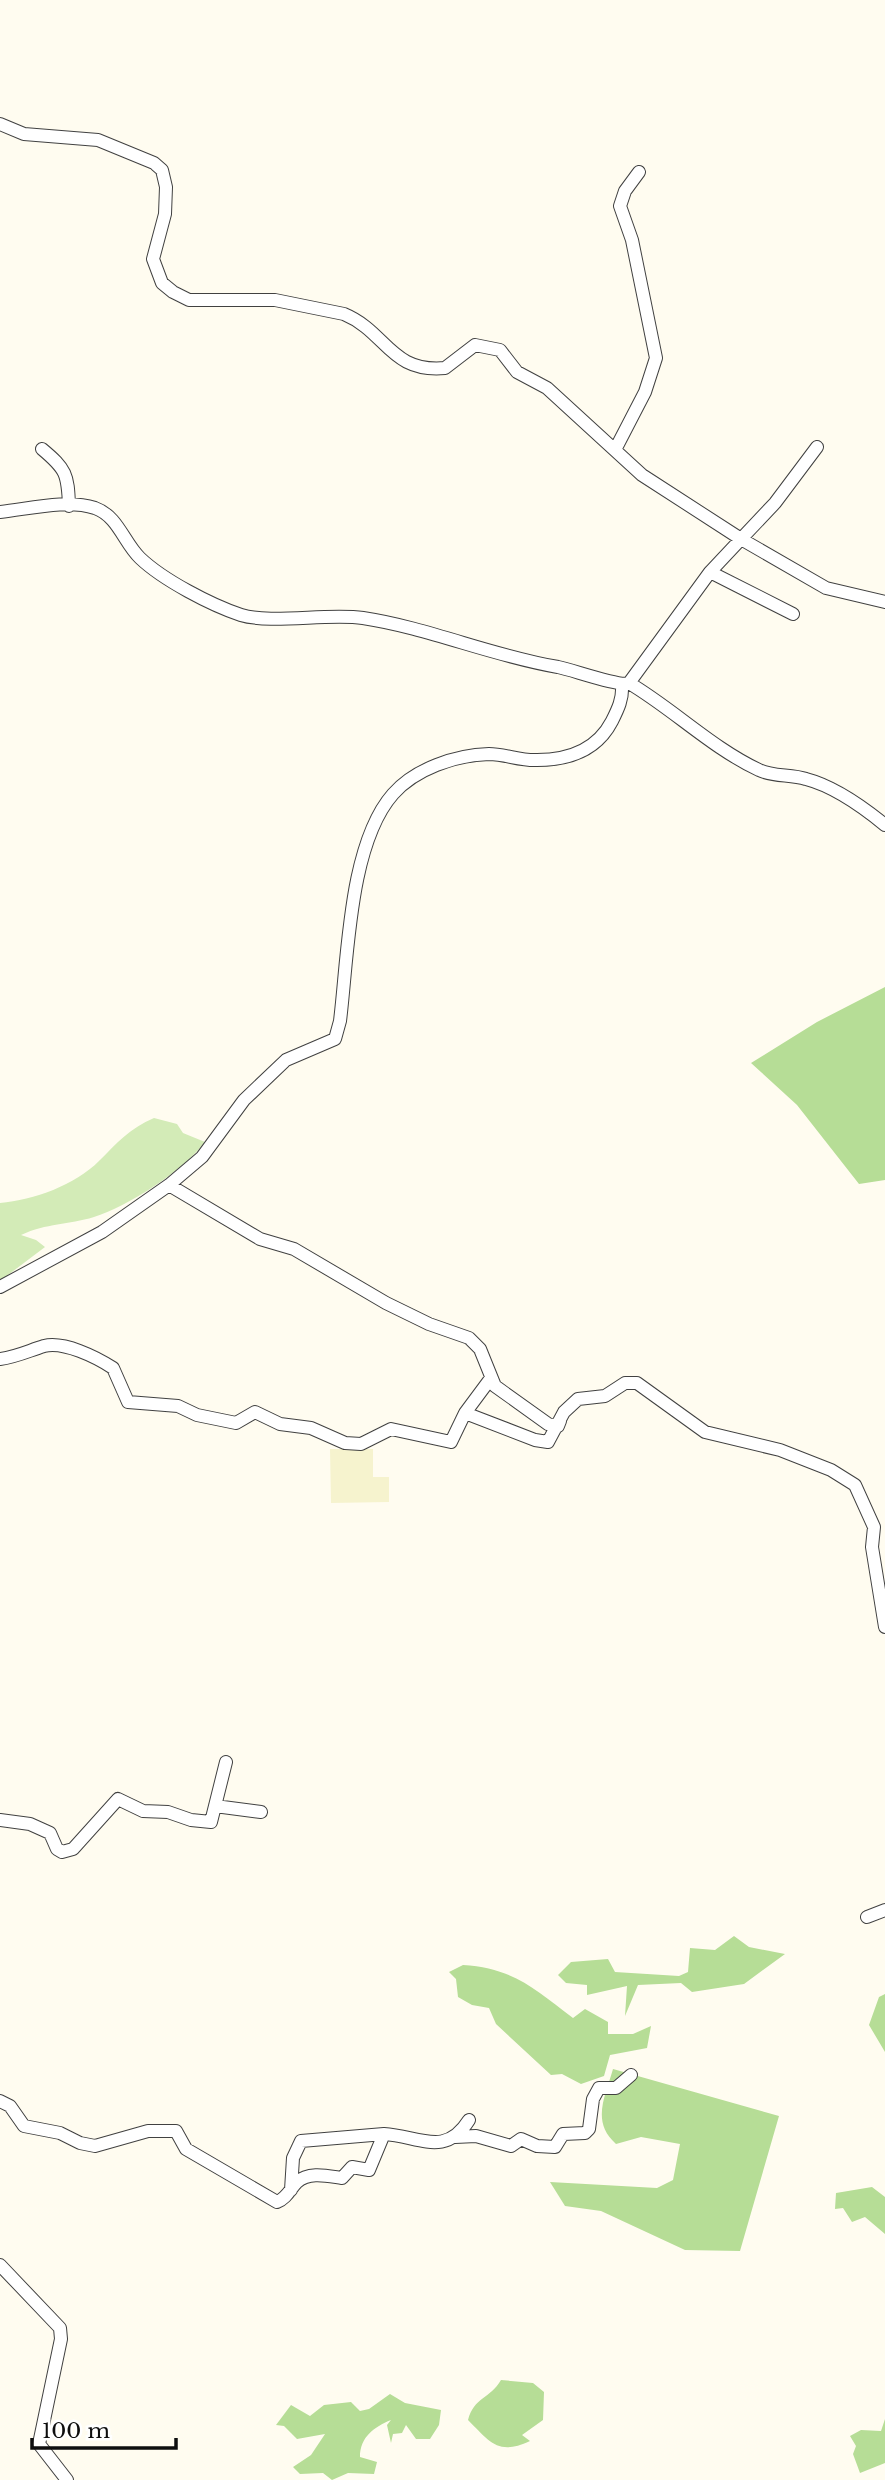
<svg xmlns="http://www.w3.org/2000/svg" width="885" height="2480" font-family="'Libre Baskerville',serif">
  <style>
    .farmland { fill: #f6f3ce }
    .green { fill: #d3ebb7 }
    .forest { fill: #b6dd96 }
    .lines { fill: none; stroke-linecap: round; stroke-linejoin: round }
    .minor-casing { stroke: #414141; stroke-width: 14 }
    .minor { stroke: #fff; stroke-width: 12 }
  </style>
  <rect width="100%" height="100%" fill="#fffcf0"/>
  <!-- farmland -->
  <path class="farmland" d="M330,1449H373V1477H389V1502L331,1503Z"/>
  <!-- green -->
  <path class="green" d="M154,1118L177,1124L183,1133L205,1142C184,1170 127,1207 94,1217C68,1225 47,1223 21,1235L36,1240L45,1247L0,1281V1203C34,1200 75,1185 99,1161C117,1143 130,1128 154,1118Z"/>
  <!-- forest -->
  <path class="forest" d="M885,987V1180L859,1184L797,1105L751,1063L817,1022Z
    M734,1936L749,1947L785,1954L744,1984L692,1992L681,1983L638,1985L625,2016L627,1986L587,1995V1985L566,1983L558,1975L571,1962L608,1959L615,1972L679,1976L688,1972L690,1948L715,1950Z
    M463,1965C513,1968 535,1989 573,2018L585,2009L608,2022V2034H633L651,2026L647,2048L610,2055L604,2076L581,2084L562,2074L551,2075L496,2024L489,2008L472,2005L458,1997L456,1979L449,1972Z
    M885,1994V2052L869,2025L879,1997Z
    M613,2069L779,2116L740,2251L685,2250L601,2211L565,2206L550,2182L657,2188L673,2180L680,2144L641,2137L616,2144C591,2122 605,2097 613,2069Z
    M872,2187L885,2197V2234L865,2217L852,2222L843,2208L835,2209L836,2193Z
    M501,2380L533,2383L544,2392L543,2420L522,2435L530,2441C498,2456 490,2442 468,2420C474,2397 490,2399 501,2380Z
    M390,2394L405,2403L441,2410L439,2425L430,2439H416L406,2425L402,2433L393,2434L391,2443L387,2425L391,2420C374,2427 360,2437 360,2457L377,2462L374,2474L348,2473L332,2480L323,2473L300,2474L293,2467L311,2455L325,2434L297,2439L284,2426L276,2425L291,2405L310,2416L324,2405L351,2402L360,2411L369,2409Z
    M885,2419V2463L860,2473L853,2454L856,2446L850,2436L861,2430L881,2431Z"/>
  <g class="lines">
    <defs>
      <path id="minor" d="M0,124L24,134L98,140L154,163L162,170L166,187L165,214L153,259L162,283L173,292L189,300H275L344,314C387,332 390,373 445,368L475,345L500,350L517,372L547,388L642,475L741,539L775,503L817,447
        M616,448L645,392L656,358L632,240L620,206L625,191L639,172
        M42,449C66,469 68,474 69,506
        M0,512C29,509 66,499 95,508C118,516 124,543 140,558C163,580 211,605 241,615C270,624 329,613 363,618C429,628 492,656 558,667C573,670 620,687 629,683L710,572L741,539L826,588L885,602
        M710,572L793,614
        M629,683C673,709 712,748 759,770C773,777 791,774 806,779C833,786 863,807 885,825
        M169,1185L260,1239L294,1249L386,1303L429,1324L469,1338L480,1349L495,1386L548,1424L558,1426L560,1421
        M0,1287L102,1232L169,1185L202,1157L244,1100L286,1060L335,1039L340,1021C348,957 349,844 393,794C415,769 455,755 489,754C505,754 521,761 537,760C569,760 597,750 612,721C618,709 623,699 622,685
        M0,1359C16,1357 28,1351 44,1346C64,1341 96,1357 113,1368L128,1402L178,1406L197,1415L236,1423L255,1412L280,1424L311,1428L345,1443L361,1444L391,1429L451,1442L465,1413L535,1440L548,1442L564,1412L578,1399L605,1396L625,1383H637L705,1432L780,1450L831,1470L855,1485L874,1527L872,1547L885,1627
        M465,1413L491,1378
        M215,1806L261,1812
        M0,1820L30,1824L50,1833L57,1849L62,1852L73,1849L118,1799L143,1811L168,1812L191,1820L211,1822L226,1762
        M867,1917L885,1910
        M0,2101L10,2106L24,2126L60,2133L80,2143L95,2146L148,2131H176L186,2149L277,2202C287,2198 290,2189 297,2182C309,2171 328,2176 342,2178L352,2167L369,2170L384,2134L301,2141L293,2158L291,2190
        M384,2134C419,2136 445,2158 469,2120
        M455,2137L476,2136L511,2146L521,2139L537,2146L555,2147L563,2134L585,2133L589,2129L593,2099L599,2088H616L631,2075
        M0,2265L60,2328L61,2339L39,2444L67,2480"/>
    </defs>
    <!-- minor casing -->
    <use href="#minor" class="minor-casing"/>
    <!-- minor -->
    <use href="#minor" class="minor"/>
  </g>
  <!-- scale -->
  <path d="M32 2438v10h144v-10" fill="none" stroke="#0e0e0e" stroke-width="3.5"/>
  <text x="42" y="2438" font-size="21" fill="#0e0e0e" stroke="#ffffff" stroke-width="5" paint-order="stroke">100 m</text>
</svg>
